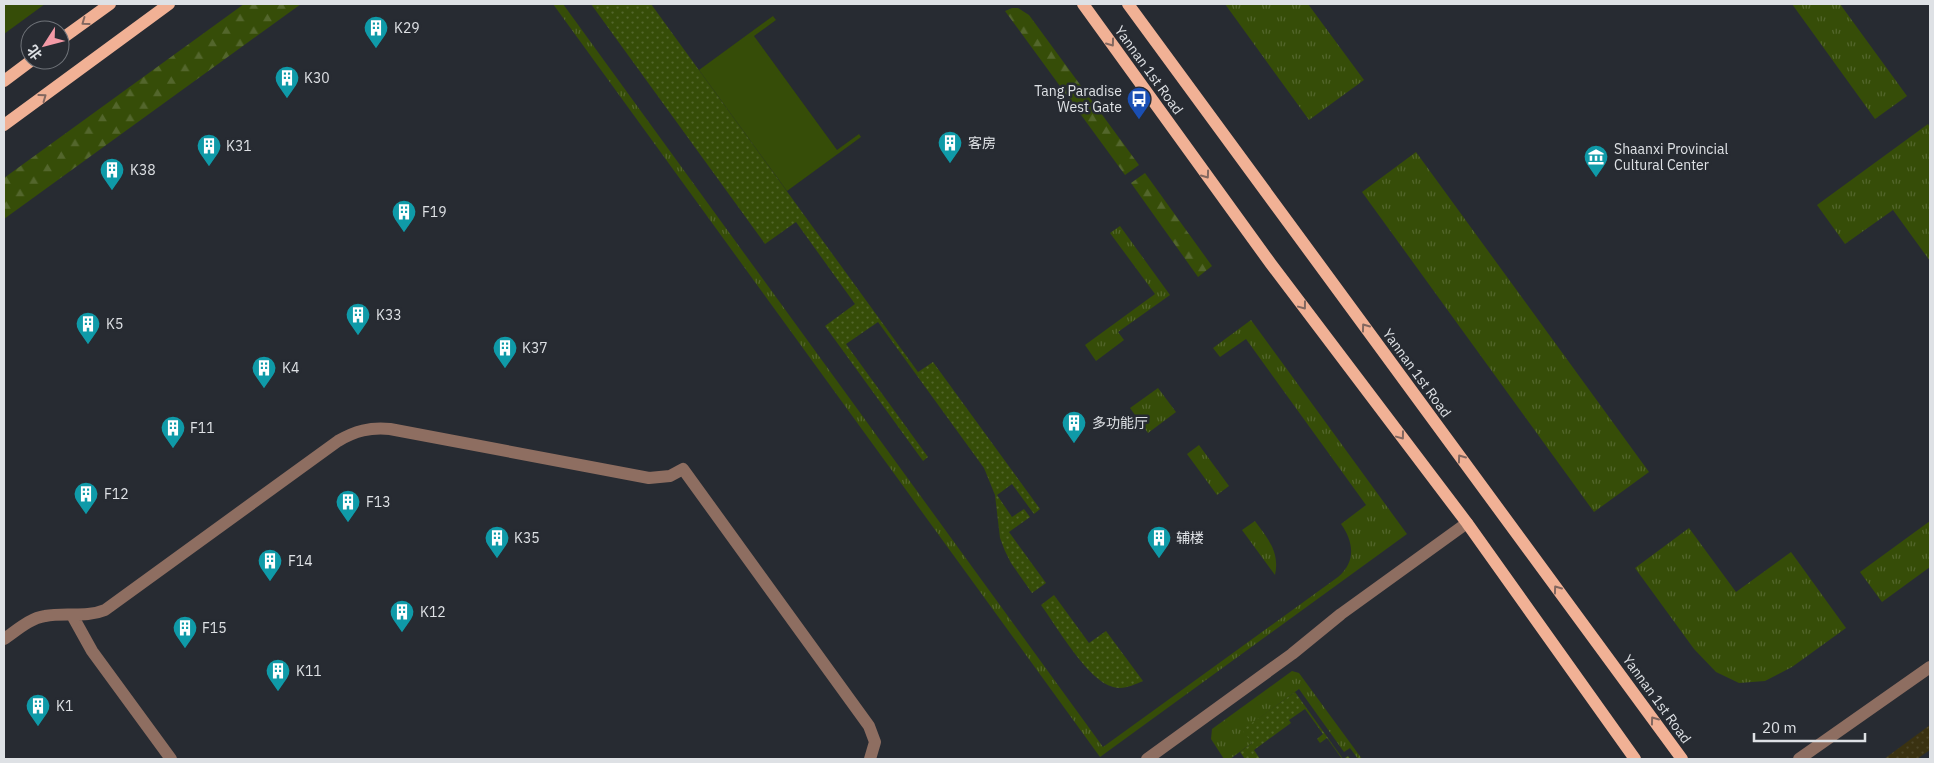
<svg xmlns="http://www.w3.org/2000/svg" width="1934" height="763" font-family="'IBM Plex Sans','Noto Sans SC',sans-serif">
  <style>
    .grass { fill: url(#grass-tufts) }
    .forest { fill: url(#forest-firs) }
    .sand { fill: url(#sand-dots) }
    .park { fill: #364d08 }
    .garden { fill: url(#garden-dots) }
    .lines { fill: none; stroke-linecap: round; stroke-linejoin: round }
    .minor { stroke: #8e6e61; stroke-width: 12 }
    .major { stroke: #f1b195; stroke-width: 12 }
    .oneway { stroke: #82675f }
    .labels { text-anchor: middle; stroke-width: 5; stroke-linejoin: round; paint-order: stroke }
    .poi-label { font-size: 14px; fill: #dee1e5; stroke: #272b32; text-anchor: start }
    .street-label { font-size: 14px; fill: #dee1e5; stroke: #272b32 }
  </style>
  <defs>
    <pattern id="grass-tufts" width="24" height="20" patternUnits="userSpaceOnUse" patternTransform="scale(1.25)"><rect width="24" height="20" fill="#364d08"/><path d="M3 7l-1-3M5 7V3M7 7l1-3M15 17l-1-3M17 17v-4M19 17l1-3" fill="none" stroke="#53662c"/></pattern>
    <pattern id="forest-firs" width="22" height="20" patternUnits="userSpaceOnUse" patternTransform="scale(1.25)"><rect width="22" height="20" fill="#364d08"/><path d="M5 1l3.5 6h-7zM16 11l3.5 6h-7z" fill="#53662c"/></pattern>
    <pattern id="sand-dots" width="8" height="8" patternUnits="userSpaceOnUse" patternTransform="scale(1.25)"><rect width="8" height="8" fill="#3a3211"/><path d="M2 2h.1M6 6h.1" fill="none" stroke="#4d4628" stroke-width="1.8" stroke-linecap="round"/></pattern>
    <pattern id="garden-dots" width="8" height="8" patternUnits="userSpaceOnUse" patternTransform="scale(1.25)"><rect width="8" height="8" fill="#364d08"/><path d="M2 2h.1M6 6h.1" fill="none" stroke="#53662c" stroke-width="1.8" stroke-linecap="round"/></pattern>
  </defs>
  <rect width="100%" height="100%" fill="#272b32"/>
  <!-- grass -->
  <path class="grass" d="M553,4H563L1103,747L1338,577C1356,562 1354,542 1341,524L1366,505L1246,339L1220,357L1213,348L1251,320L1407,534L1100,757Z
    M1225,4H1308L1364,80L1309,120Z
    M1792,4H1840L1907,96L1875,119Z
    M1928,124L1930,128V261L1893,210L1845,244L1817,205Z
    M1416,152L1649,472L1594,512L1362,192Z
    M1120,226L1170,295L1118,332L1124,340L1096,361L1085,345L1155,294L1110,233Z
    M1158,388L1176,412L1148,433L1130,408Z
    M1199,445L1229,486L1217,495L1187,454Z
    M1255,521C1268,539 1280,552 1275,575L1242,530Z
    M1930,521V567L1882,602L1860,572Z
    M1689,528L1736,592L1791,552L1846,628L1792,667L1765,681L1739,683L1716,672L1694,649L1635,568Z
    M1292,671L1299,673L1362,759H1358L1350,748L1344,752L1299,689L1243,730L1252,743L1230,759H1224L1211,739L1212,729Z"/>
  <!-- forest -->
  <path class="forest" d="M244,4H301L4,219V178Z
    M1012,8H1018L1029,15L1139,165L1125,175L1005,11Z
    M1145,173L1212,266L1198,277L1131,183Z"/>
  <!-- sand -->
  <path class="sand" d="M1930,725V750L1917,759H1884Z"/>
  <!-- park -->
  <path class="park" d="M4,4H45L4,34Z
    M773,16L776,20L754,36L837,150L859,134L861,137L787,191L699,70Z"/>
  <!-- garden -->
  <path class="garden" d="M591,4H651L918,372L933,362L1040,509L1034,514L1012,484L997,495L1012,517L1024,509L1030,517L1009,532L1046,583L1032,593L1011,563L1005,551L1000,538L995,495L984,468L878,322L846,344L928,457L923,461L825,326L855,304L796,222L765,244Z
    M1054,595L1089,643L1106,631L1143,681C1133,685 1124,690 1113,687C1088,681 1057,627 1041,605Z
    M1295,692L1343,759L1348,756L1351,759H1342L1327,738L1320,743L1317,739L1323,734L1305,709L1289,720L1291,723L1254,750L1260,759H1245L1240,752L1252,743L1242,730Z"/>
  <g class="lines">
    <!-- minor -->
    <path class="minor" d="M72,615L92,651L171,759
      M4,639C16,631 30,618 45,616C65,612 86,618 105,610L338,441C355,431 370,427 390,429L649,478L670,476L683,469L869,726L875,742L870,759
      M1147,759L1292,654L1341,614L1467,523
      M1799,759L1930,667"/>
    <!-- major -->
    <path class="major" d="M1083,4L1271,264L1467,523L1635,759
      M1128,4L1682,759
      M60,40L110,4
      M4,81L32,60
      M4,125L169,4"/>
  </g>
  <!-- one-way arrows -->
  <defs><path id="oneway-chevron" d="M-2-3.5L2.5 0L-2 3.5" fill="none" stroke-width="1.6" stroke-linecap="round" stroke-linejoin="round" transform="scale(1.25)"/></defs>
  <g class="oneway">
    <use href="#oneway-chevron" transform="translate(85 22) rotate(144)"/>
    <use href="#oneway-chevron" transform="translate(1111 43) rotate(54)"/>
    <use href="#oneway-chevron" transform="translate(43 97) rotate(-36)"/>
    <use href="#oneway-chevron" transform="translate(1206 175) rotate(54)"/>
    <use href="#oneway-chevron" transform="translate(1303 306) rotate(53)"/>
    <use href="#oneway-chevron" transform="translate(1365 327) rotate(-126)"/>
    <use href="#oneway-chevron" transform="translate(1401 436) rotate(53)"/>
    <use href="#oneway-chevron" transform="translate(1461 458) rotate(-126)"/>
    <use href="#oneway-chevron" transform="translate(1557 589) rotate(-126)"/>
    <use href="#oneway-chevron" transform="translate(1654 720) rotate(-126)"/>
  </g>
  <!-- icons -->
  <defs>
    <symbol id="building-pin" viewBox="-11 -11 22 30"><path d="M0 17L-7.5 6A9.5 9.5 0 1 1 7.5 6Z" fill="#0f9aa8" stroke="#272b32"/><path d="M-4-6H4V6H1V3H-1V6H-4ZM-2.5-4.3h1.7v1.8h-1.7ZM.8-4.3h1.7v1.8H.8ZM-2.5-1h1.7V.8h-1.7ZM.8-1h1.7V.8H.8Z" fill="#fff"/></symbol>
    <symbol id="bus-pin" viewBox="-11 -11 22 30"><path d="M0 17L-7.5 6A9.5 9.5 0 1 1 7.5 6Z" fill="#1a4fb4" stroke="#272b32"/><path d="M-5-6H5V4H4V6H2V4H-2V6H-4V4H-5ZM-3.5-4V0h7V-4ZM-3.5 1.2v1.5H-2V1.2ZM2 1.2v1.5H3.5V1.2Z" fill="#fff"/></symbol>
    <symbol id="museum-pin" viewBox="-11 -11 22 30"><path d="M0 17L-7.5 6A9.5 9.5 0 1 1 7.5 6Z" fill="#0f9aa8" stroke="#272b32"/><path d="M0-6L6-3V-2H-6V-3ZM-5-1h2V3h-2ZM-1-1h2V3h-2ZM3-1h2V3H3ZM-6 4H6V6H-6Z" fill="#fff"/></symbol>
  </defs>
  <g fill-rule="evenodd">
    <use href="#building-pin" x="362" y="14" width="28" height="38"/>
    <use href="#building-pin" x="273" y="64" width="28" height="38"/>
    <use href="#bus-pin" x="1125" y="85" width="28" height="38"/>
    <use href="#building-pin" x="936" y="129" width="28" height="38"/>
    <use href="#building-pin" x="195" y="132" width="28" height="38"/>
    <use href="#museum-pin" x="1582" y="143" width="28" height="38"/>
    <use href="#building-pin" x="98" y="156" width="28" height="38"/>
    <use href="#building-pin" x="390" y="198" width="28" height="38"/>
    <use href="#building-pin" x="344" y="301" width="28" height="38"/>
    <use href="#building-pin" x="74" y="310" width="28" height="38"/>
    <use href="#building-pin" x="491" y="334" width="28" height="38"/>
    <use href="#building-pin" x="250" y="354" width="28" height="38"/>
    <use href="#building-pin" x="1060" y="409" width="28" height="38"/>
    <use href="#building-pin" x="159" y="414" width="28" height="38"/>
    <use href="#building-pin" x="72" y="480" width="28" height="38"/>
    <use href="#building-pin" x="334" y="488" width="28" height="38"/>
    <use href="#building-pin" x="483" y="524" width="28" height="38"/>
    <use href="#building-pin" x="1145" y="524" width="28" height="38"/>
    <use href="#building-pin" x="256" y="547" width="28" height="38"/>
    <use href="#building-pin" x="388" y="598" width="28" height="38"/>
    <use href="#building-pin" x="171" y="614" width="28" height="38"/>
    <use href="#building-pin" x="264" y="657" width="28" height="38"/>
    <use href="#building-pin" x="24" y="692" width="28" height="38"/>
  </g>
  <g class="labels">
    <!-- poi labels -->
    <g class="poi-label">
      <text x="394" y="33">K29</text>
      <text x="304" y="83">K30</text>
      <text x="1122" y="96" text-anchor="end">Tang Paradise<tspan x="1122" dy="16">West Gate</tspan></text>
      <text x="968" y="148">客房</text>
      <text x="226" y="151">K31</text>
      <text x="1614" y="154">Shaanxi Provincial<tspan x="1614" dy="16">Cultural Center</tspan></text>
      <text x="130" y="175">K38</text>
      <text x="422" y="217">F19</text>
      <text x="376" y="320">K33</text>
      <text x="106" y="329">K5</text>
      <text x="522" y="353">K37</text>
      <text x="282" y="373">K4</text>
      <text x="1092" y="428">多功能厅</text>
      <text x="190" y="433">F11</text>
      <text x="104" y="499">F12</text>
      <text x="366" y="507">F13</text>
      <text x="514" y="543">K35</text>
      <text x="1176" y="543">辅楼</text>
      <text x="288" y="566">F14</text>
      <text x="420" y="617">K12</text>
      <text x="202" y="633">F15</text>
      <text x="296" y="676">K11</text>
      <text x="56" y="711">K1</text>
    </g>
    <!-- street labels -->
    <g class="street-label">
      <text transform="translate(1149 70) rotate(54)" y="5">Yannan 1st Road</text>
      <text transform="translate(1417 373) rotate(54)" y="5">Yannan 1st Road</text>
      <text transform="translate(1657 699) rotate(54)" y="5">Yannan 1st Road</text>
    </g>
  </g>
  <!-- border -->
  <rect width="1934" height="763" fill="none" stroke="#dee1e5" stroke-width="10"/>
  <!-- north arrow -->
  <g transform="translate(45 45) rotate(234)"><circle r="24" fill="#272b32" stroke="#70747a"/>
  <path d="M0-4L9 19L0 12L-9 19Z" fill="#f49aa6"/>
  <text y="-8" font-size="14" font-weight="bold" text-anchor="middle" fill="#dee1e5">北</text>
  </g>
  <!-- scale -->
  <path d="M1754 733v8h111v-8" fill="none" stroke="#dee1e5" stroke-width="2.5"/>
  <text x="1762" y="733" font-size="15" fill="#dee1e5" stroke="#272b32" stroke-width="4" paint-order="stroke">20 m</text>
</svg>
